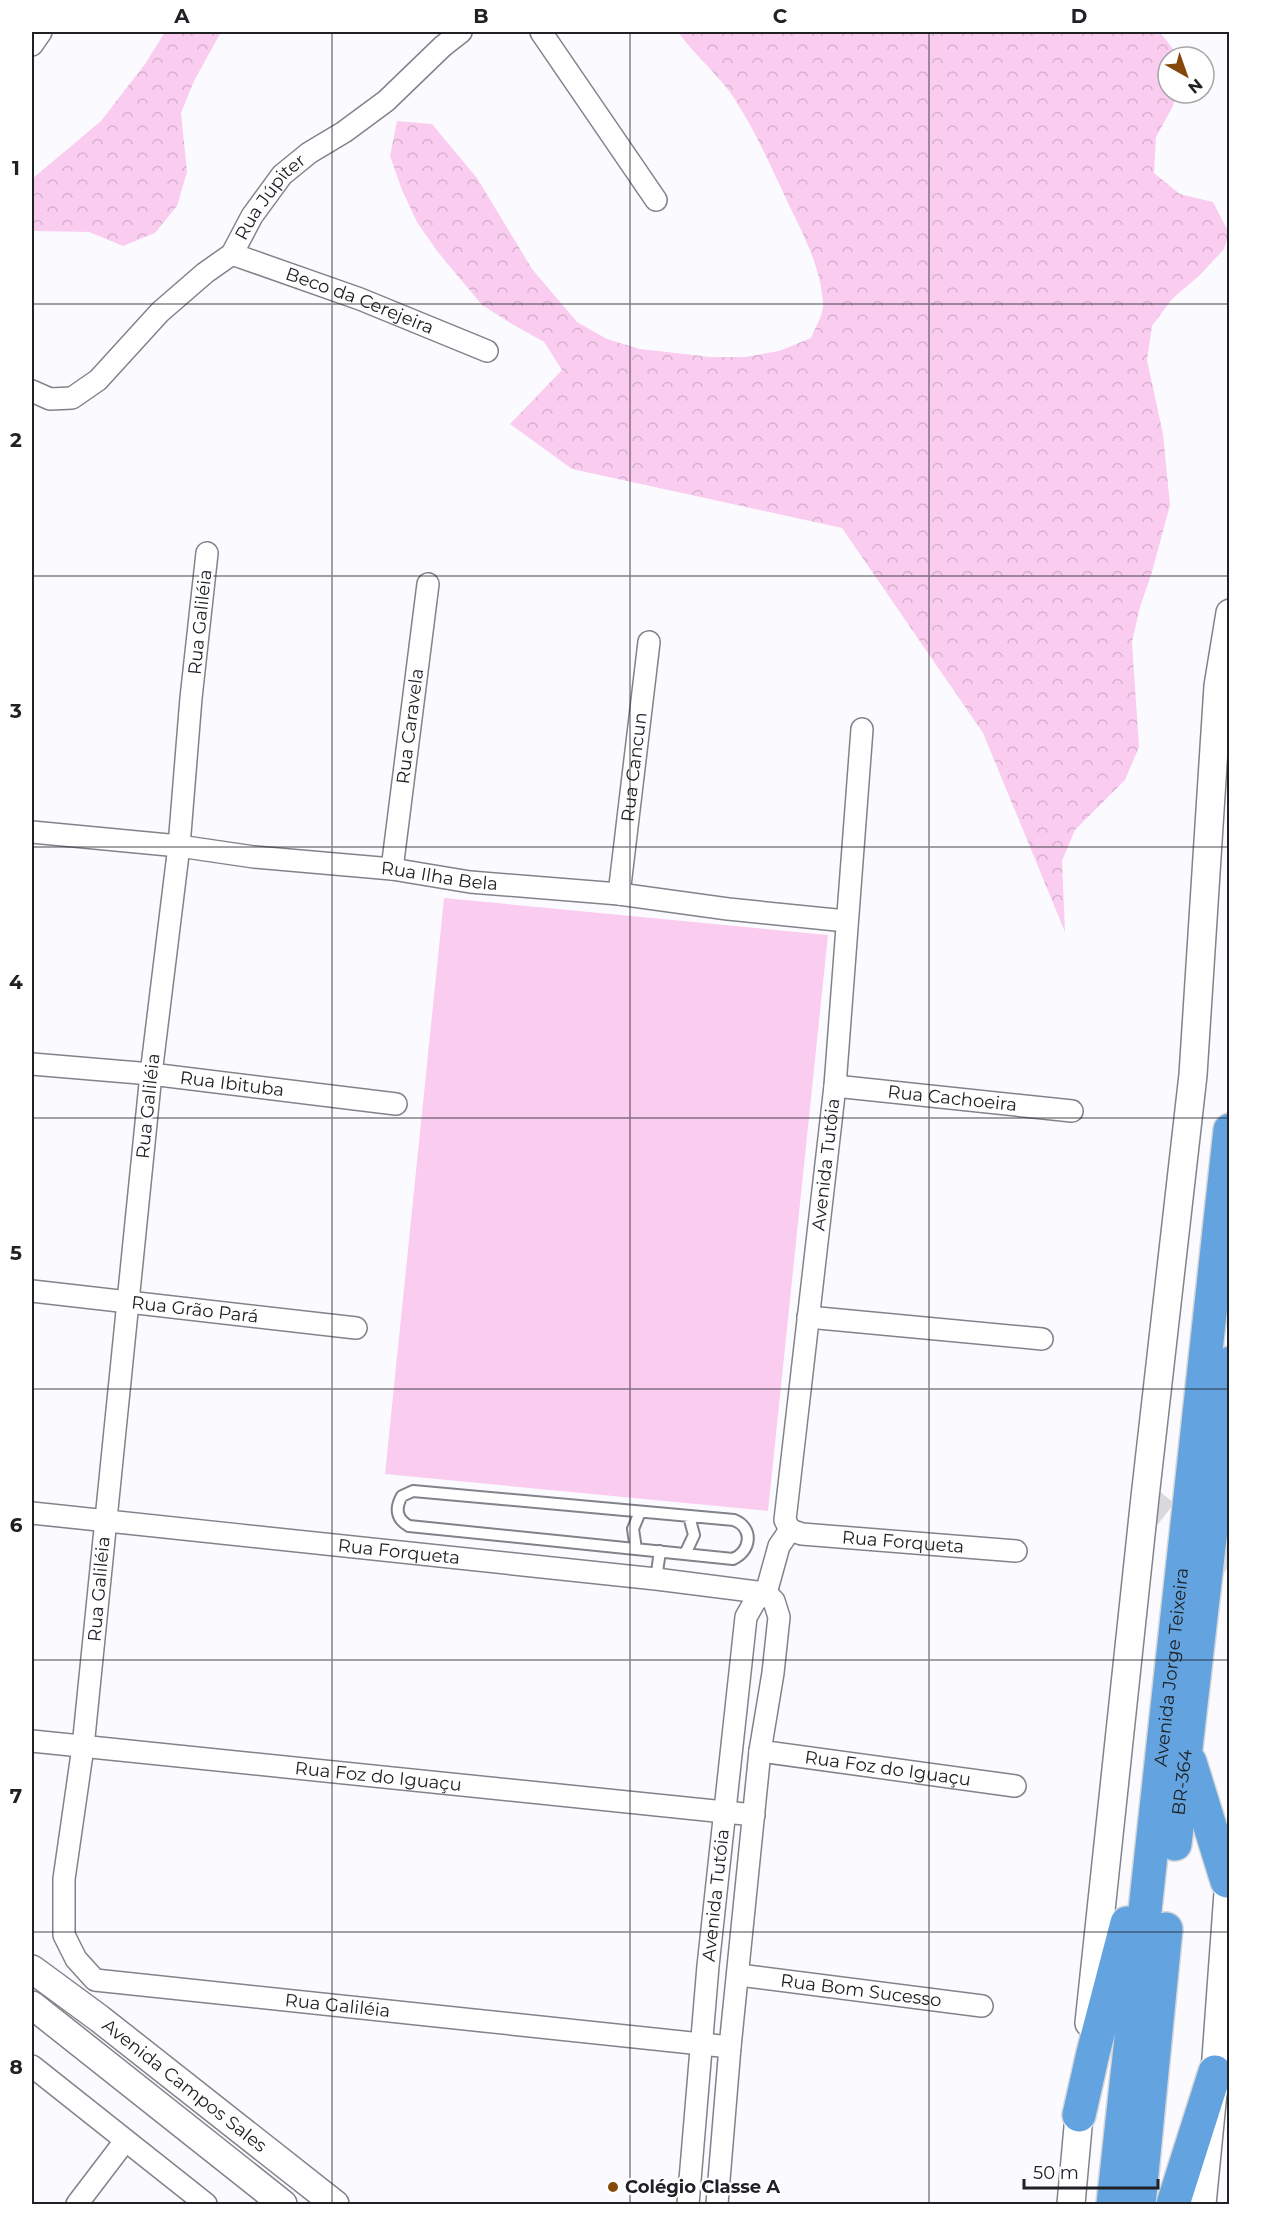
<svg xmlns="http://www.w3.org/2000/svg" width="1261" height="2236" font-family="Montserrat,sans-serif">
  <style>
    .forest { fill: url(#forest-crowns) }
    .green { fill: #facdf0 }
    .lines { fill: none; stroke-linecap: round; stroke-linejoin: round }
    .tertiary-tunnel { stroke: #dadade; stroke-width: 27; stroke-dasharray: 27 14; stroke-linecap: butt }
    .service-casing { stroke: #81838b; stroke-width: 14 }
    .minor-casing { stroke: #81838b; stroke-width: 24 }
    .tertiary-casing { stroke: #81838b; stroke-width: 30 }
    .trunk-casing { stroke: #d7d7d8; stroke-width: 36 }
    .service { stroke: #fff; stroke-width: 10 }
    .minor { stroke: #fff; stroke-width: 21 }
    .tertiary { stroke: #fff; stroke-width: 27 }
    .trunk { stroke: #62a3e0; stroke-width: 33 }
    .grid { fill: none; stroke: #202124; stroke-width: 1.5; stroke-opacity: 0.55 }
    .poi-dot { fill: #864809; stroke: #fff; stroke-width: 2 }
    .labels { text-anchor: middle; stroke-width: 4.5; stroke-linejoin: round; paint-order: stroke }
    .street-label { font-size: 18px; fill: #202124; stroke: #fff }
    .poi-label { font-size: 18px; font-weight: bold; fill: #202124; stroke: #fff; text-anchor: start }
    .neatline { fill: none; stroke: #202124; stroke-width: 2 }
    .grid-label { font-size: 20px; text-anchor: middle; font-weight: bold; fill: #202124 }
  </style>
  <defs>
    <pattern id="forest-crowns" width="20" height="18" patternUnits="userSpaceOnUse" patternTransform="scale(1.5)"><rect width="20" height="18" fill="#facdf0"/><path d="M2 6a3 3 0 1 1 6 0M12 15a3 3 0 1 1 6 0" fill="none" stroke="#d6b0ce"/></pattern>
  </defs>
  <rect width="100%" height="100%" fill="#fbfbff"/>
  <!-- forest -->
  <path class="forest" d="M165,32H221L194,81L181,113L187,172L177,206L155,233L123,246L89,232L32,231V179L101,121L145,64Z
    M678,32H1160L1179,57H1168V93H1177L1173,106L1156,137L1154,173L1180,194L1213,202L1229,233L1224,249L1200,275L1172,299L1152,326L1147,360L1163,434L1170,505L1152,572L1140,607L1132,642L1139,747L1125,780L1075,830L1062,861L1065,932L983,733L842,528L572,469L510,424L562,370L544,342L512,324L482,305L437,251L417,222L402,190L390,156L397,121L432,124L477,178L532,269L577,322L607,339L640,349L711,357H745L779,351L811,338C815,328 824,314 823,304C821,268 804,236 789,205C772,169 756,132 734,98C718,74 695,56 678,32Z"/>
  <!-- green -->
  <path class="green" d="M444,898L828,935L768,1511L385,1474Z"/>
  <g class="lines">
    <!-- tertiary-tunnel -->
    <path class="tertiary-tunnel" d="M1145,1497L1230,1565"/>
    <defs>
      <path id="service" d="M413,1491L734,1520C754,1528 751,1551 733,1559L409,1526C396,1519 395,1508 402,1496Z
        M636,1549L633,1529L640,1512
        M685,1554L694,1535L689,1516
        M656,1579L660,1551"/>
      <g id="minor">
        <path d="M541,32L656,200"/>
        <path d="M32,45L41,32"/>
        <path id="s1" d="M232,254L360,299L487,351"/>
        <path id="s2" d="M32,391L50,399L72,398L98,380L160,312L205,273L232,254L252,216L282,175L309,153L344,132L386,101L443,46L461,32"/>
        <path id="s3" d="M207,553L191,698L179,846L151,1074L83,1747L64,1879V1935L76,1959L95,1980L730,2047"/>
        <path id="s4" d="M32,832L179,846L254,857L392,869L470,882L619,894L728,909L846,921"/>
        <path id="s5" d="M392,869L428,584"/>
        <path id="s6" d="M619,894L649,642"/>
        <path id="s7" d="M32,1064L151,1074L396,1104"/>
        <path id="s8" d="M835,1086L1072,1111"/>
        <path id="s9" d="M32,1291L356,1328"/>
        <path d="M808,1317L1042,1339"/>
        <path id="s10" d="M32,1513L656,1579L766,1593"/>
        <path id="s11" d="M790,1530L785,1520L835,1086L862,729"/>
        <path id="s12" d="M790,1530L802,1534L1016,1551"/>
        <path id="s13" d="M32,1741L754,1815"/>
        <path id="s14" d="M760,1751L1015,1786"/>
        <path id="s15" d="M739,1975L982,2006"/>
        <path d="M32,2066L206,2204"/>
        <path d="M77,2204L125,2141"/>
        <path id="s16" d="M688,2204L708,1966L746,1617L755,1601L766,1593L779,1546L790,1530"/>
        <path d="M717,2204L730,2047L760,1751L773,1673L779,1617L774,1601L766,1593"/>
      </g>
      <g id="tertiary">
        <path id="s17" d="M32,1969L100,2019L335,2204"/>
        <path d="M32,2005L283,2204"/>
        <path d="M1089,2023L1145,1497L1193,1075L1218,686L1230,613"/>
        <path d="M1071,2204L1081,2094"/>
        <path d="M1202,2204L1215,2072L1230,1865"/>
      </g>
      <g id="trunk">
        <path d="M1190,1762L1227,1881"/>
        <path id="s18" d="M1175,1844L1230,1363"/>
        <path d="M1079,2115L1093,2053L1127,1923"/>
        <path id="s19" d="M1113,2204L1230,1130"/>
        <path d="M1139,2204L1166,1929"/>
        <path d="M1173,2204L1215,2072"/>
      </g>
    </defs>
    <!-- service casing -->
    <use href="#service" class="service-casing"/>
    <!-- minor casing -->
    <use href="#minor" class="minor-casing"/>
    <!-- tertiary casing -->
    <use href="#tertiary" class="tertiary-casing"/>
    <!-- trunk casing -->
    <use href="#trunk" class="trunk-casing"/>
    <!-- service -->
    <use href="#service" class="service"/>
    <!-- minor -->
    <use href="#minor" class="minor"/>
    <!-- tertiary -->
    <use href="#tertiary" class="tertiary"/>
    <!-- trunk -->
    <use href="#trunk" class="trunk"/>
  </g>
  <!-- grid -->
  <path class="grid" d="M332,32V2204M630,32V2204M929,32V2204M32,304H1230M32,576H1230M32,847H1230M32,1118H1230M32,1389H1230M32,1660H1230M32,1932H1230"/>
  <!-- markers -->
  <circle class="poi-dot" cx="613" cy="2187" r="6"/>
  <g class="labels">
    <!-- street labels -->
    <g class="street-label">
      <text dy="6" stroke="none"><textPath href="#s2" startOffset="327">Rua Júpiter</textPath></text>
      <text dy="6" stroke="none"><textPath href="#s1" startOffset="136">Beco da Cerejeira</textPath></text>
      <text transform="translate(200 622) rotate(-84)" y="6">Rua Galiléia</text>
      <text dy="6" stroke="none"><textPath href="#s5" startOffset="144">Rua Caravela</textPath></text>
      <text dy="6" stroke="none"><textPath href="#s6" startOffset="128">Rua Cancun</textPath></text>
      <text dy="6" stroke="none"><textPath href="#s4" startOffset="410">Rua Ilha Bela</textPath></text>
      <text dy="6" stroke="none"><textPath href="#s7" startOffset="201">Rua Ibituba</textPath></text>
      <text dy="6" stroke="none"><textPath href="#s8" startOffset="118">Rua Cachoeira</textPath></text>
      <text transform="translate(148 1106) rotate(-84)" y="6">Rua Galiléia</text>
      <text dy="6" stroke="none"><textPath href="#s11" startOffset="369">Avenida Tutóia</textPath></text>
      <text dy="6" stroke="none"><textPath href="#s9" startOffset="164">Rua Grão Pará</textPath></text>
      <text dy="6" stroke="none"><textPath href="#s12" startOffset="114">Rua Forqueta</textPath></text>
      <text dy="6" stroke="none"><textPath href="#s10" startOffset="369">Rua Forqueta</textPath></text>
      <text transform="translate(99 1589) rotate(-85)" y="6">Rua Galiléia</text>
      <text dy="6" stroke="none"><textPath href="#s19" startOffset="540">Avenida Jorge Teixeira</textPath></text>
      <text dy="6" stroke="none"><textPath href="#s14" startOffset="129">Rua Foz do Iguaçu</textPath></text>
      <text dy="6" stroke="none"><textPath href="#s13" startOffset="348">Rua Foz do Iguaçu</textPath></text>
      <text dy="6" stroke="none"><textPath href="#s18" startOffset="62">BR-364</textPath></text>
      <text dy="6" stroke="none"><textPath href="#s16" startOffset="310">Avenida Tutóia</textPath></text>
      <text dy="6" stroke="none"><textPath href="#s15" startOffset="123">Rua Bom Sucesso</textPath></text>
      <text dy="6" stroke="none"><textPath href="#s3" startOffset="1689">Rua Galiléia</textPath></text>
      <text dy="6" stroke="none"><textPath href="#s17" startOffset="192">Avenida Campos Sales</textPath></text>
    </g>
    <!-- poi labels -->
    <g class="poi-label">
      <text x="625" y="2193">Colégio Classe A</text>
    </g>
  </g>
  <!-- border -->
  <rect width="1261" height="2236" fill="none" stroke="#ffffff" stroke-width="66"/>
  <!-- north arrow -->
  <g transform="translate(1186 75) rotate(140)"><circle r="28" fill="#ffffff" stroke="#a6a6a7" stroke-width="1.5"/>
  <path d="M0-4.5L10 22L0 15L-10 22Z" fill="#864809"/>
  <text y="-9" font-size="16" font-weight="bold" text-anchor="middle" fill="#202124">N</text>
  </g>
  <!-- scale -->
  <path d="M1024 2179v9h134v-9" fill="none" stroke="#202124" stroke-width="3"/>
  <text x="1033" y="2179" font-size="18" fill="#202124" stroke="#ffffff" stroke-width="4.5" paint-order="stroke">50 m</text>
  <rect x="33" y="33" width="1195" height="2170" class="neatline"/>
  <g class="grid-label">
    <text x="182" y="23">A</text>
    <text x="481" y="23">B</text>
    <text x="780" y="23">C</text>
    <text x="1079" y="23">D</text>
    <text x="16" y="175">1</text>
    <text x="16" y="447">2</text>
    <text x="16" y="718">3</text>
    <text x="16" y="989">4</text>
    <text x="16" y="1260">5</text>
    <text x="16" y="1532">6</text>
    <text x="16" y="1803">7</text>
    <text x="16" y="2074">8</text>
  </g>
</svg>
